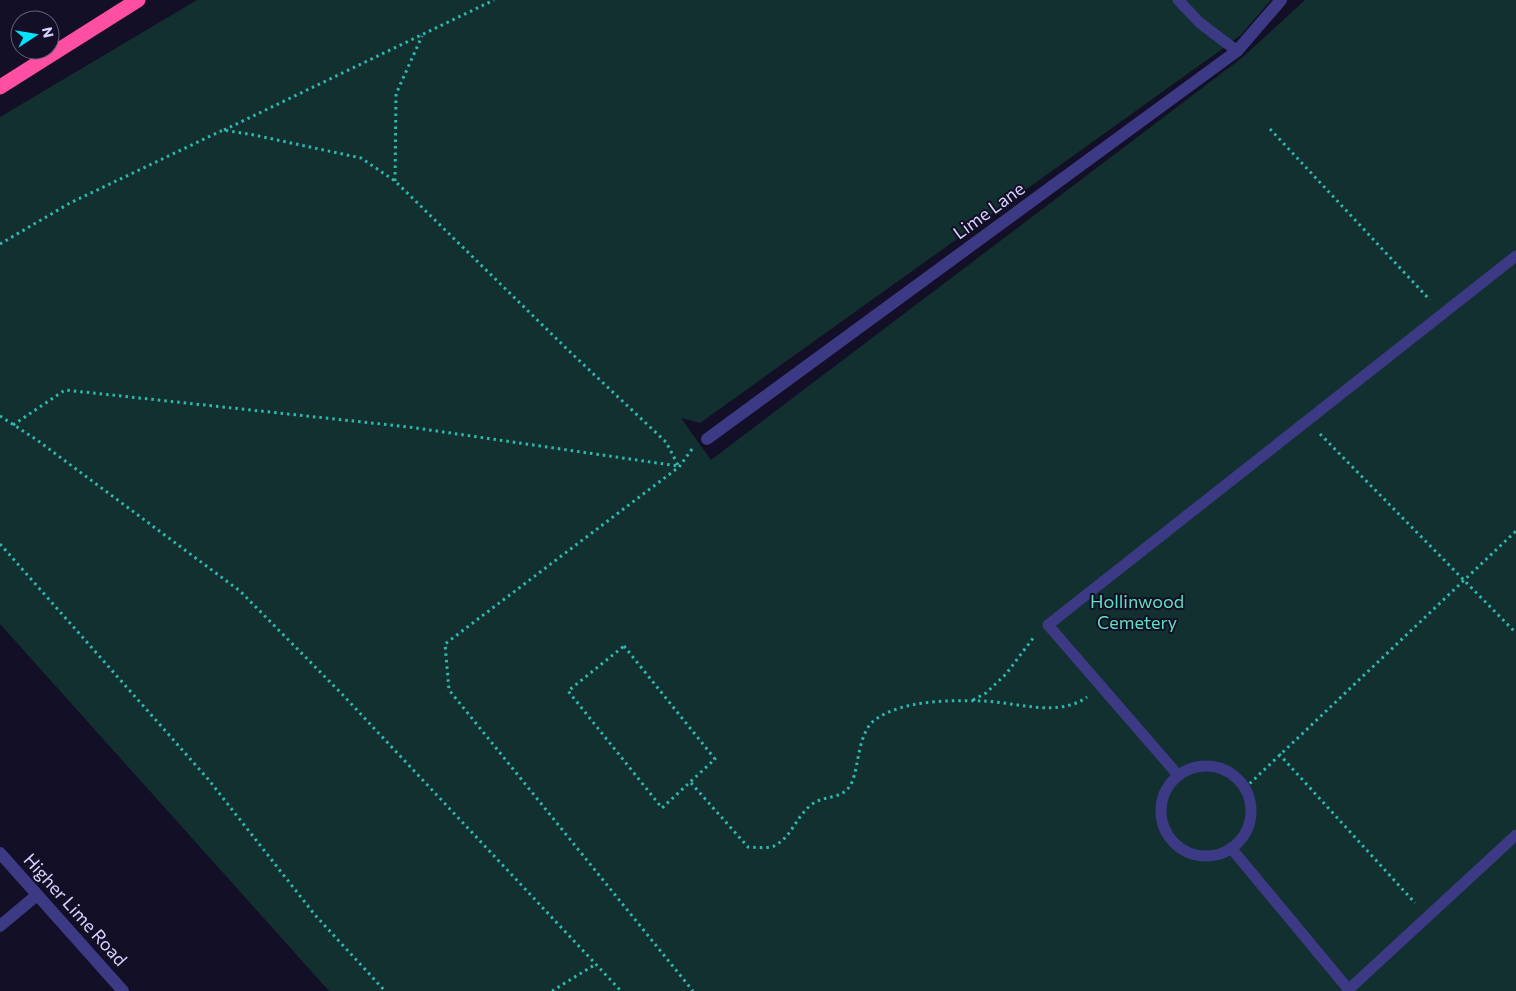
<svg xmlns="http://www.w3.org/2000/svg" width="1516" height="991" font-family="Commissioner,sans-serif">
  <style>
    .green { fill: #12302f }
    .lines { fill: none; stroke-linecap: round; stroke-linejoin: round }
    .path { stroke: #2fb8b0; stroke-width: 3; stroke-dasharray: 2.5 4; stroke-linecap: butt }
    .service { stroke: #3d3a85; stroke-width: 11 }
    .minor { stroke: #3d3a85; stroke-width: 12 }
    .motorway { stroke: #ff4fa3; stroke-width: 15 }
    .labels { text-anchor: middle; stroke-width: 4; stroke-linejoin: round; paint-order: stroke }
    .street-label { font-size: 18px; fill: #d9d4ff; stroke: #130f26 }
    .park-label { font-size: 18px; fill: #5fe0c0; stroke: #130f26 }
  </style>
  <rect width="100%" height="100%" fill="#130f26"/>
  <!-- green -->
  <path class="green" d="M197,0H1271L1241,35L1218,52L700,423L681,418L711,460L1243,57L1305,0H1516V991H329L0,624V117Z"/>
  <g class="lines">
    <!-- path -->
    <path class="path" d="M1270,129L1430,300
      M224,130L494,0
      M395,181L396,94L422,36
      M0,244L70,203L223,130L254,135L361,158L395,181L567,349L666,442L679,467
      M0,416L37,440L240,591L340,692L621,991
      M13,425L65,390L409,427L678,466
      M1320,434L1516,633
      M692,449L679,467L445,644L449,690L693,991
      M0,544L208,779L315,915L385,991
      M624,646L715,759L662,808L568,691Z
      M973,700L986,693L1006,674L1034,637
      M1279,754L1415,903
      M691,783L748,847C755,847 767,849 774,846C792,837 795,818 811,805C824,794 844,801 852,782C859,766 858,731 876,719C904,700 949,700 983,701C1016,702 1058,718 1087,697
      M1245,788L1516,531
      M552,991L596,964"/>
    <!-- service -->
    <path class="service" d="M1178,0L1200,23L1237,51
      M1161 811a45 45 0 1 1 90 0a45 45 0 1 1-90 0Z
      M1178,775L1048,625L1516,256
      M1231,848L1349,990
      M1347,991L1516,835"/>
    <!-- minor -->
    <path class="minor" d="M707,439L1237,51L1281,0
      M0,853L123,991
      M0,926L37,895"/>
    <!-- motorway -->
    <path class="motorway" d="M0,87L138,0"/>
  </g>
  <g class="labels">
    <!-- street labels -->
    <g class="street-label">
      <text transform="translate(989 211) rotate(-36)" y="6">Lime Lane</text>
      <text transform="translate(75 910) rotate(48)" y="6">Higher Lime Road</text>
    </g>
    <!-- park labels -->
    <g class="park-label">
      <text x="1137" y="608">Hollinwood<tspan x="1137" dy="21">Cemetery</tspan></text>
    </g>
  </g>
  <!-- north arrow -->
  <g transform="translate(35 35) rotate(78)"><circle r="24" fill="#130f26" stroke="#625e7d"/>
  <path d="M0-4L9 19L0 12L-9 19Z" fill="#00e5ff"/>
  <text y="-8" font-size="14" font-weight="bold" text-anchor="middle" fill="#d9d4ff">N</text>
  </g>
</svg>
